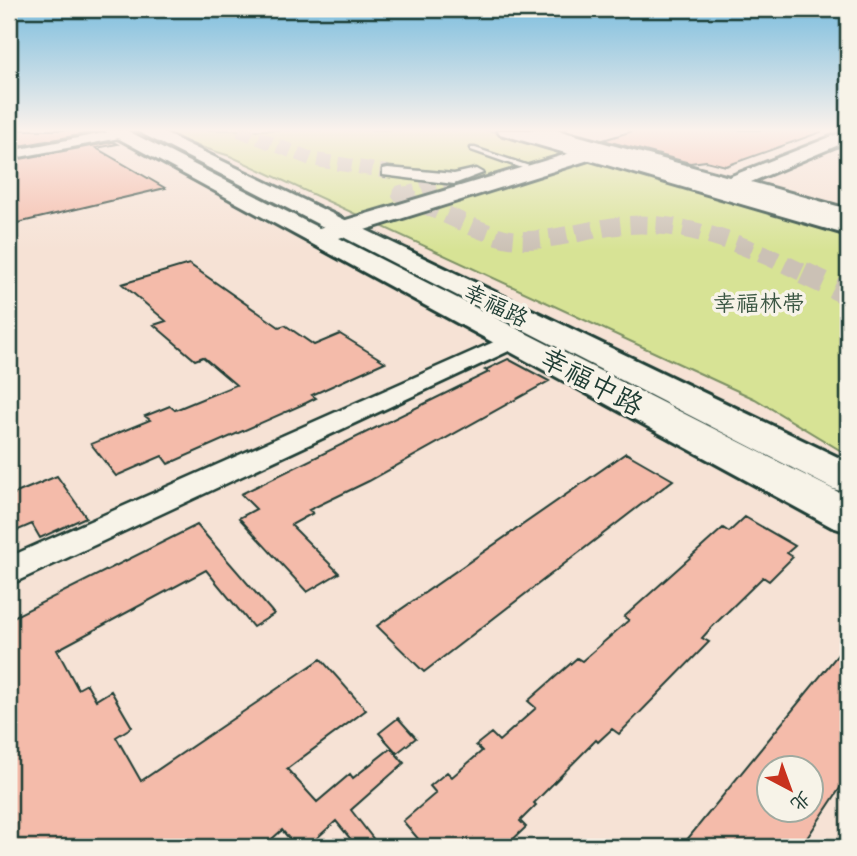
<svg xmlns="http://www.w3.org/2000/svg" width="857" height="856" font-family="Dekko,'LXGW WenKai TC',sans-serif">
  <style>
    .green { fill: #d7e395; stroke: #7b9064; stroke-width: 2 }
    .building { fill: #f4bbaa; stroke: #1f3d34; stroke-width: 2; fill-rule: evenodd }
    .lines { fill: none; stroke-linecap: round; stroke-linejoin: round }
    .street-tunnel-far2 { stroke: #cbc1b5; stroke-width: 14; stroke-dasharray: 14 7; stroke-linecap: butt }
    .street-tunnel-far1 { stroke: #cbc1b5; stroke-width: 18; stroke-dasharray: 18 9; stroke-linecap: butt }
    .street-tunnel { stroke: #cbc1b5; stroke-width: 23; stroke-dasharray: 23 11; stroke-linecap: butt }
    .lane-casing { stroke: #1f3d34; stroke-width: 5 }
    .street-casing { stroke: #1f3d34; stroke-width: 5 }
    .secondary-casing { stroke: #1f3d34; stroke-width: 6 }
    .primary-casing { stroke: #1f3d34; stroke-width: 6 }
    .lane { fill: #f7f3e8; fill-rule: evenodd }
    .street { fill: #f7f3e8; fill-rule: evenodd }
    .secondary { fill: #f7f3e8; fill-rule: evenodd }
    .primary { fill: #f7f3e8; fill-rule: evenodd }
    .labels { text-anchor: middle; stroke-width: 7; stroke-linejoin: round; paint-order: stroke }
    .far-park-label { font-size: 23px; fill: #3b5643; stroke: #f7f3e8 }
    .far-street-label { font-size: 23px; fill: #1f3d34; stroke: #f7f3e8 }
    .street-label { font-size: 28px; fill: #1f3d34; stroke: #f7f3e8 }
  </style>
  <rect width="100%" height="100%" fill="#f6e2d5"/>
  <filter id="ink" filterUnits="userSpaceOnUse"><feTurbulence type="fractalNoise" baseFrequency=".0143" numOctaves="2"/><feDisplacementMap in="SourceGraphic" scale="14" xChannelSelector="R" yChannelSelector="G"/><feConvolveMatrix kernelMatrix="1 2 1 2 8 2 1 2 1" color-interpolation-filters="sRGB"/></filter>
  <g filter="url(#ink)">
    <!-- green -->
    <path class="green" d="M159,130H488L848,236V455L755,399L230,156L182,141Z"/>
    <!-- building -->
    <path class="building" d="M23,130H91L95,132L9,148V132Z
      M636,130H820L821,132L726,166L706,161L690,163L603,140Z
      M113,142L117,144L96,148L165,188L9,225V161Z
      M189,264L279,327L285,325L314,345L340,334L385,362L312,395L316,398L306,403L168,464L162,456L116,476L91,444L150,420L145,416L170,406L175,410L236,385L203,357L195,360L154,325L166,321L122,284Z
      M508,359L549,381L369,481L309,510L313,513L291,525L339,573L307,592L239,518L256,509L241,494L489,372L485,370Z
      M626,453L673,480L424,672L377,626Z
      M57,476L86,517L40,538L32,524L9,534V496Z
      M745,517L795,546L787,553L793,557L769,581L763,577L712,627L702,638L709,642L619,734L612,729L598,742L596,740L534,803L536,805L520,821L526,827L505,847H425L403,821L436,793L430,786L447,772L452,777L482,751L476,745L491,733L499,741L536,708L528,701L577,658L582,661L629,620L624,617L723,528L729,532Z
      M197,525L274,614L253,627L206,570L57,650L78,689L87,684L96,700L111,691L132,727L116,737L141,781L321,659L366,710L287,769L317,802L350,774L353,778L391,748L404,763L351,810L378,845L357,847L336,821L307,847H296L282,830L263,847H9V619Z
      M848,642V776L801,847H681ZM769,768H811V810H769Z
      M398,718L416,738L397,753L379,733Z"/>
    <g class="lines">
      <!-- street-tunnel-far2 -->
      <path class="street-tunnel-far2" d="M239,130L311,159L388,172
        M402,195L454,179"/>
      <!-- street-tunnel-far1 -->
      <path class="street-tunnel-far1" d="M405,193L401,194C429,206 484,235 510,239C545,244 582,230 617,226C684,218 747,246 806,274"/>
      <!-- street-tunnel -->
      <path class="street-tunnel" d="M803,273L848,294"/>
      <defs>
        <path id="lane" d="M471,148H475L541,170L534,172L471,150Z"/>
        <path id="street" d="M120,130L126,134L125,137L9,159V151Z
          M388,168L454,174L476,169L483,173L454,184L383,175V169Z
          M514,333L522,335L526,340L522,345L9,585V557Z"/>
        <path id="secondary" d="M103,130H126L319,228L584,149L531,134L528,130H557L729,177L848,130V141L751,182L848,209V223L605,155L339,238L848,497V532L832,527Z"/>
        <path id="primary" d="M135,130H158L848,462V493L833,489Z
          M497,130H526L848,220V235L500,134Z"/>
      </defs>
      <!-- lane casing -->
      <use href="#lane" class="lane-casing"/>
      <!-- street casing -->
      <use href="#street" class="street-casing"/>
      <!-- secondary casing -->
      <use href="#secondary" class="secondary-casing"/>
      <!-- primary casing -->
      <use href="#primary" class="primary-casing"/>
      <!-- lane -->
      <use href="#lane" class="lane"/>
      <!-- street -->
      <use href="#street" class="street"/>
      <!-- secondary -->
      <use href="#secondary" class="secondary"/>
      <!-- primary -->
      <use href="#primary" class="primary"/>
    </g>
  </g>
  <!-- sky -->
  <linearGradient id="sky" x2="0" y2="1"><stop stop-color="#7bbdde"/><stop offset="0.52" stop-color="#fbf2ec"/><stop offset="1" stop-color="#fbf2ec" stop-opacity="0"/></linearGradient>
  <rect width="857" height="250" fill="url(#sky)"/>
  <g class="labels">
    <!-- far-park labels -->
    <g class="far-park-label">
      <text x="759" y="311">幸福林带</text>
    </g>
    <!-- far-street labels -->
    <g class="far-street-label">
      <text transform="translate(496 305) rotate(26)" y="8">幸福路</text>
    </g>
    <!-- street labels -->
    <g class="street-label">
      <text transform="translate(592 381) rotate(28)" y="10">幸福中路</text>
    </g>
  </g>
  <!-- margin -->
  <rect width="857" height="856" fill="none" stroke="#f7f3e8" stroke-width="35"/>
  <rect x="18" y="18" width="822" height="821" fill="none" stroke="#1f3d34" stroke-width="2.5" filter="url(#ink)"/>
  <!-- north arrow -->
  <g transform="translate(790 789) rotate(139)"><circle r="33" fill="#f7f3e8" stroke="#a1aaa0" stroke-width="2"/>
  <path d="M0-5L12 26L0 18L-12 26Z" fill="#c8321e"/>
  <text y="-10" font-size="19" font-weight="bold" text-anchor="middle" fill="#1f3d34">北</text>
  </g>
</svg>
